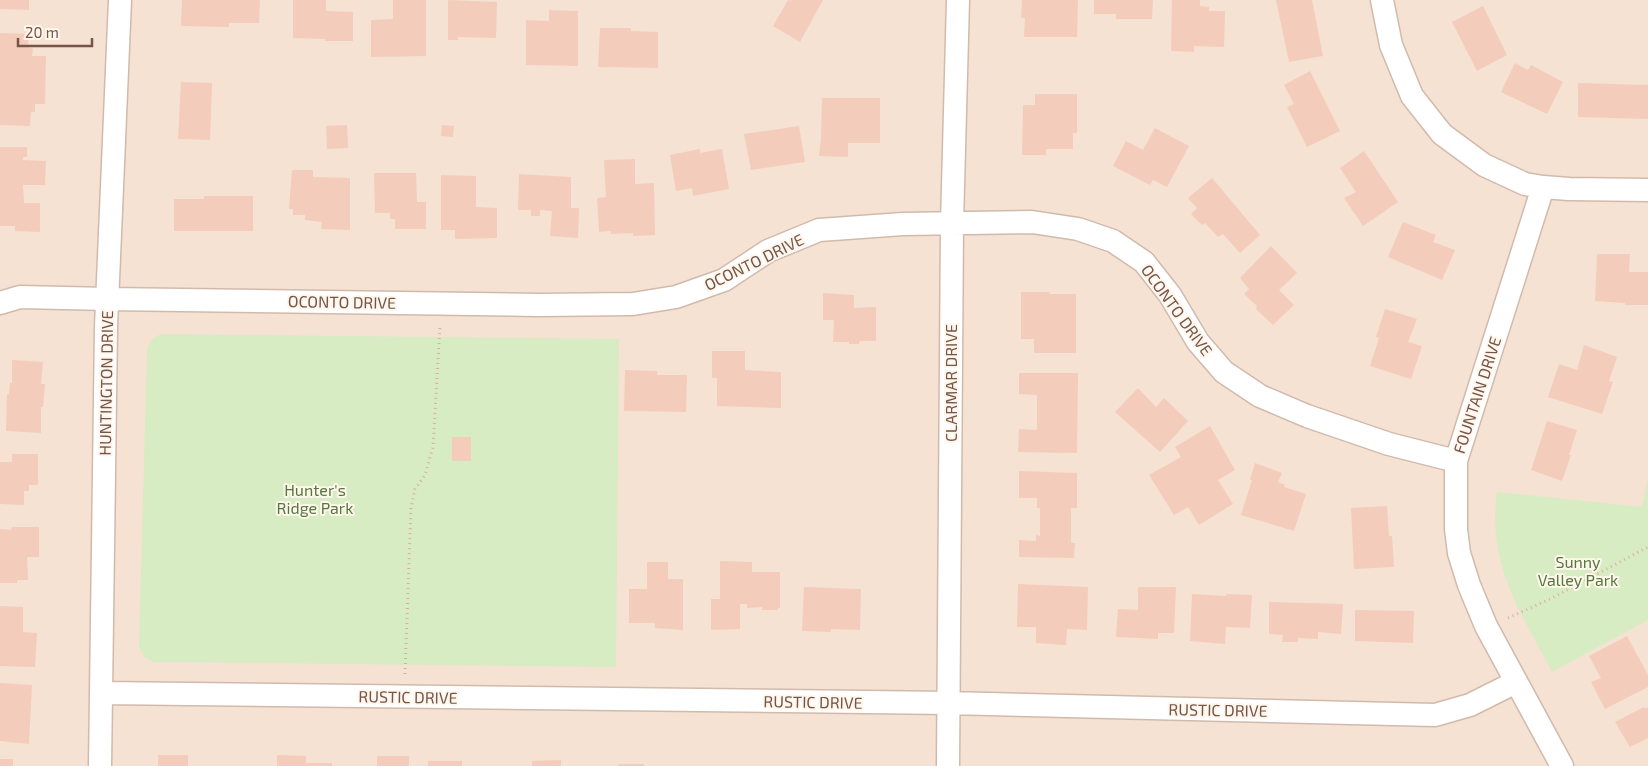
<svg xmlns="http://www.w3.org/2000/svg" width="1648" height="766" font-family="'Exo 2',sans-serif">
  <style>
    .residential { fill: #f5e2d3 }
    .green { fill: #d7ecc2 }
    .building { fill: #f4ccbb }
    .lines { fill: none; stroke-linecap: round; stroke-linejoin: round }
    .minor-casing { stroke: #d1baac; stroke-width: 25 }
    .path { stroke: #d9af9e; stroke-width: 3; stroke-dasharray: 1 4; stroke-linecap: butt }
    .minor { stroke: #fff; stroke-width: 22 }
    .labels { text-anchor: middle; stroke-width: 4; stroke-linejoin: round; paint-order: stroke }
    .street-label { font-size: 16px; fill: #775448; stroke: #fff6ec }
    .park-label { font-size: 16px; fill: #54783d; stroke: #fff6ec }
  </style>
  <rect width="100%" height="100%" fill="#fdf1e5"/>
  <!-- residential -->
  <path class="residential" d="M0,0H1648V766H0Z"/>
  <!-- green -->
  <path class="green" d="M163,334L619,339L616,667L153,662L144,657L139,646L147,351C149,341 154,336 163,334Z
    M1648,480V620L1552,672C1520,611 1487,564 1497,492L1642,507Z"/>
  <!-- building -->
  <path class="building" d="M0,0H29V10L0,9Z
    M182,0H260L259,23H229V27L181,26Z
    M293,0H326V11L353,12V41H325V39L293,38Z
    M393,0H426V56L371,57V20L393,19Z
    M448,0L497,2L496,38L458,37V40H448Z
    M788,0L797,5L789,0H823L800,42L773,26Z
    M1022,0H1078L1077,37H1024L1025,18H1021Z
    M1094,0H1153L1152,19H1116V14H1094Z
    M1172,0H1200V6L1209,7V11H1225L1224,47L1194,46V52L1171,51Z
    M1276,0H1312L1323,56L1289,62Z
    M1483,6L1507,55L1477,71L1452,22Z
    M549,10L578,11V66L526,65V20L549,21Z
    M600,28H631V31L658,32V68L598,67Z
    M0,33L29,34L28,47L33,49L32,56H46L45,104H35V112H31L30,126L0,125Z
    M1515,63L1528,70L1531,65L1563,82L1547,114L1501,92Z
    M1310,71L1340,131L1307,147L1287,107L1294,104L1284,85Z
    M181,82L212,83L210,140L178,139Z
    M1578,83L1648,85V119L1578,117Z
    M1035,94H1077V133H1073V149H1046V155H1022L1023,105H1035Z
    M822,98H880V143H848V157L819,156L821,138Z
    M347,125L348,148L327,149L326,126Z
    M442,125L454,126L453,137L441,136Z
    M799,126L805,162L751,170L744,134Z
    M1155,128L1189,146L1167,187L1153,180L1150,185L1113,166L1126,141L1143,150Z
    M0,147H27V157H23V160L46,161L45,185H23L24,203H40V232L15,231V226H0Z
    M700,149V153L722,149L729,189L693,196L692,188L676,191L670,155Z
    M1364,151L1398,202L1363,226L1344,198L1356,192L1340,168Z
    M635,159V184L654,183L655,235L633,236V233L611,234V231L599,232L597,198L606,197L604,160Z
    M292,170H313V177L350,178V230L321,229L322,222L305,220V215H293V209H289Z
    M374,173H416L417,202H426V229H395V219H390V213H375Z
    M519,174L571,177V208H579L578,238L550,236L552,211L540,210V216H531V210H518Z
    M441,175L476,176V207L497,208V238L455,239V230H441Z
    M1212,178L1260,235L1240,253L1223,234L1218,237L1205,223L1202,225L1191,214L1197,208L1188,198Z
    M204,196H253V231H174V199H204Z
    M1403,222L1436,235L1433,242L1455,250L1442,280L1388,257Z
    M1271,246L1297,273L1279,290L1294,305L1273,325L1256,309L1257,306L1244,294L1249,289L1240,278Z
    M1597,254H1630L1629,272H1648V305H1625V303L1595,301Z
    M1021,292H1050L1049,294H1076V353H1034V339H1021Z
    M823,293L854,295V308L876,307V341H861L859,342V344H849V342H833L834,320H823Z
    M1385,309L1417,319L1408,342L1422,346L1411,379L1370,366L1379,338L1376,337Z
    M1584,345L1617,357L1609,381L1613,382L1602,414L1548,397L1559,364L1577,370Z
    M712,351H745V370L781,372V408L717,406V378H712Z
    M12,360L43,362L41,384H45L43,407H41V433L6,431L7,394H9L10,383H12Z
    M625,370L657,371V375H687L686,412L624,411Z
    M1019,373H1078L1077,453L1018,452L1019,429L1037,430V395L1019,394Z
    M1138,388L1156,407L1164,398L1188,421L1160,452L1115,412Z
    M1547,421L1577,430L1569,455H1571L1562,481L1531,470Z
    M1210,426L1235,470L1218,480L1233,504L1199,525L1188,507L1174,515L1149,475L1181,457L1175,447Z
    M452,437H471V461H452Z
    M12,454H38V485H29V491H24V505L0,504V462H12Z
    M1255,463L1282,473L1278,482L1285,485L1284,487L1306,494L1294,531L1241,515L1252,480H1250Z
    M1019,471L1077,473V508H1071V543H1075L1074,558L1019,557V540L1036,541V535L1040,536V508H1037V498H1019Z
    M1387,506L1389,536H1392L1394,567L1354,569L1351,508Z
    M12,527H39V557H27L28,580H17V583H0V529L11,530Z
    M720,561L752,562V572H780V608H778V610H762V607L747,608V604H740V629L711,630V599H720Z
    M647,562H668V579H683V630L655,628V623H629V589H647Z
    M1018,584L1088,587L1087,630L1067,629L1066,645L1036,643V627H1017Z
    M804,587L861,589L860,630L831,629V632L802,631Z
    M1138,587H1176L1174,633H1158V639L1116,637L1118,609L1138,610Z
    M1192,594L1226,596V594L1252,595L1250,628L1226,627L1225,644L1190,641Z
    M1269,602L1343,604L1341,634L1318,632V639L1298,638V642H1282L1283,635L1269,634Z
    M0,606L23,607V632L37,633L35,667L0,666Z
    M1355,610L1414,611L1413,643L1355,641Z
    M1627,636L1648,675V687L1605,709L1591,682L1601,678L1589,656Z
    M0,683L32,685L29,744L0,741Z
    M1644,707L1645,709L1648,707V738L1630,747L1615,722Z
    M158,755H188V766H158Z
    M277,755L306,756V763H332V766H277Z
    M377,756H409V766H377Z
    M0,759H13V766H0Z
    M561,760V766H532V761Z
    M428,761H462V766H428Z
    M618,764H644V766H618Z"/>
  <g class="lines">
    <defs>
      <path id="minor" d="M1382,0L1391,45L1412,96L1442,134L1484,165L1525,184L1543,187L1569,189L1648,190
        M1543,187L1456,461V529L1459,553L1469,585L1486,626L1562,766
        M0,303L20,297L108,299L539,305L633,304L676,297L724,280L768,251L819,230L903,224L1032,222L1078,229L1113,241L1144,262L1170,295L1198,342L1224,372L1260,396L1307,416L1389,444L1456,461
        M102,693L949,703L1435,715L1470,705L1516,682
        M100,766L106,327L120,0
        M948,766L952,224L958,0"/>
    </defs>
    <!-- minor casing -->
    <use href="#minor" class="minor-casing"/>
    <!-- path -->
    <path class="path" d="M1508,618L1550,599L1648,547
      M405,674L411,508L415,489L425,475L433,447L440,326"/>
    <!-- minor -->
    <use href="#minor" class="minor"/>
  </g>
  <g class="labels">
    <!-- street labels -->
    <g class="street-label">
      <text transform="translate(754 262) rotate(-26)" y="6">OCONTO DRIVE</text>
      <text transform="translate(342 302) rotate(1)" y="6">OCONTO DRIVE</text>
      <text transform="translate(1177 310) rotate(54)" y="6">OCONTO DRIVE</text>
      <text transform="translate(106 383) rotate(-89)" y="6">HUNTINGTON DRIVE</text>
      <text transform="translate(951 383) rotate(-90)" y="6">CLARMAR DRIVE</text>
      <text transform="translate(1477 395) rotate(-72)" y="6">FOUNTAIN DRIVE</text>
      <text transform="translate(408 697) rotate(1)" y="6">RUSTIC DRIVE</text>
      <text transform="translate(813 702) rotate(1)" y="6">RUSTIC DRIVE</text>
      <text transform="translate(1218 710) rotate(1)" y="6">RUSTIC DRIVE</text>
    </g>
    <!-- park labels -->
    <g class="park-label">
      <text x="315" y="496">Hunter's<tspan x="315" dy="18">Ridge Park</tspan></text>
      <text x="1578" y="568">Sunny<tspan x="1578" dy="18">Valley Park</tspan></text>
    </g>
  </g>
  <!-- scale -->
  <path d="M18 38v8h74v-8" fill="none" stroke="#775448" stroke-width="2.5"/>
  <text x="25" y="38" font-size="15" fill="#775448" stroke="#fff6ec" stroke-width="4" paint-order="stroke">20 m</text>
</svg>
